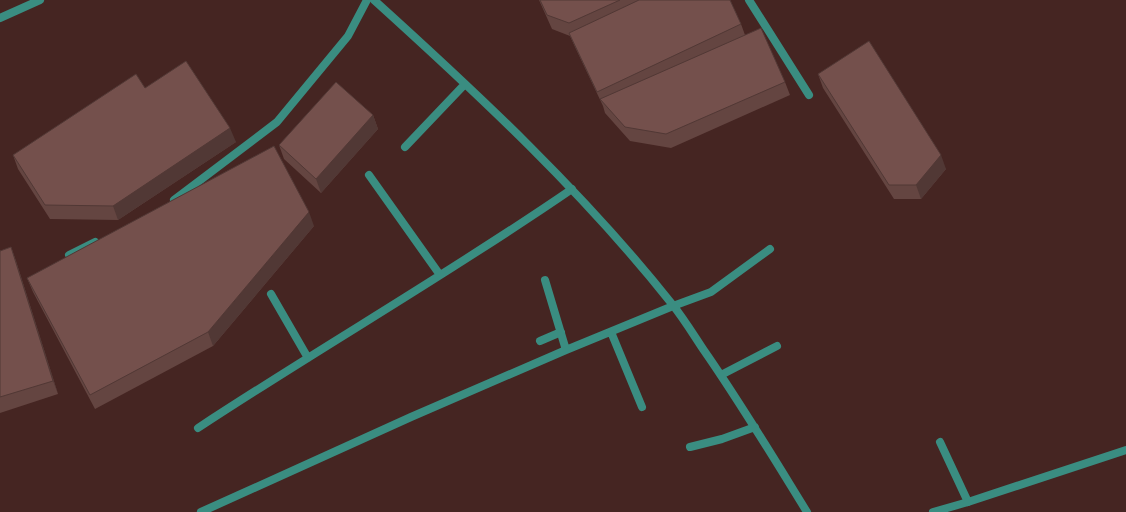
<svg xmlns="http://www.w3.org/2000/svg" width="1126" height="512" font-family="'Alegreya Sans',sans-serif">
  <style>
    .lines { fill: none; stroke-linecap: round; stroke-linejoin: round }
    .lane { stroke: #3a8d81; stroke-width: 8 }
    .street { stroke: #3a8d81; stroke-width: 8 }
    .wall { fill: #644541 }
    .shaded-wall { fill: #513835 }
    .building { fill: #74504c; stroke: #513835 }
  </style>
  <rect width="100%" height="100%" fill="#452522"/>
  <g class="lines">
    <!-- lane -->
    <path class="lane" d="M749,0L809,95
      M174,200L277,122L348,36L367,0
      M69,255L95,242
      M940,442L968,502"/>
    <!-- street -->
    <path class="street" d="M374,0C479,95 584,193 672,304C684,319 693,334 703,349C740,402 773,457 807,512
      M0,18L40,0
      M405,147L465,84
      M369,175L440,275
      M545,280L566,350
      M271,294L308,358
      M611,332L642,407
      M540,341L561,332
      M721,375L777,346
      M198,428C321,347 450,273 572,189
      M690,447L722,439L755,427
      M201,512L411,417L566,350L673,306L711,292L770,249
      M933,512L968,502L1126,450"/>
  </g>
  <!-- wall -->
  <path class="wall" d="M539,0H730L741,24L745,35L785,82L790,95L671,148L630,141L605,113L603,106L575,47L570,36L552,29Z
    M818,74L946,169L921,199H894L823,88Z
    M145,88L236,142L118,220L50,219L18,169L13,155Z
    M373,115L378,129L321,193L284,159L279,145Z
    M314,226L213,346L95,409L33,292L27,278Z
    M11,247L16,261L58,394L0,413V251Z"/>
  <!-- shaded-wall -->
  <path class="shaded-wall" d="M373,115L378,129L321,193L316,179Z
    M230,128L236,142L118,220L113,206Z
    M941,155L946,169L921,199L916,185Z
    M309,212L314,226L213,346L208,332Z
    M11,247L16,261L58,394L53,381Z"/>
  <!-- building -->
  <path class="building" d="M540,0H620L569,23L547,15Z
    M639,0H730L741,24L597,92L569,33Z
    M761,28L785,82L666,134L625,127L600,99Z
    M869,41L941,155L916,185H889L818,74Z
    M186,61L230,128L113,206L45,205L13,155L136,74L145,88Z
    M336,82L373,115L316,179L279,145Z
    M274,146L309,212L208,332L90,395L27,278Z
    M11,247L53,381L0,397V251Z"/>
</svg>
